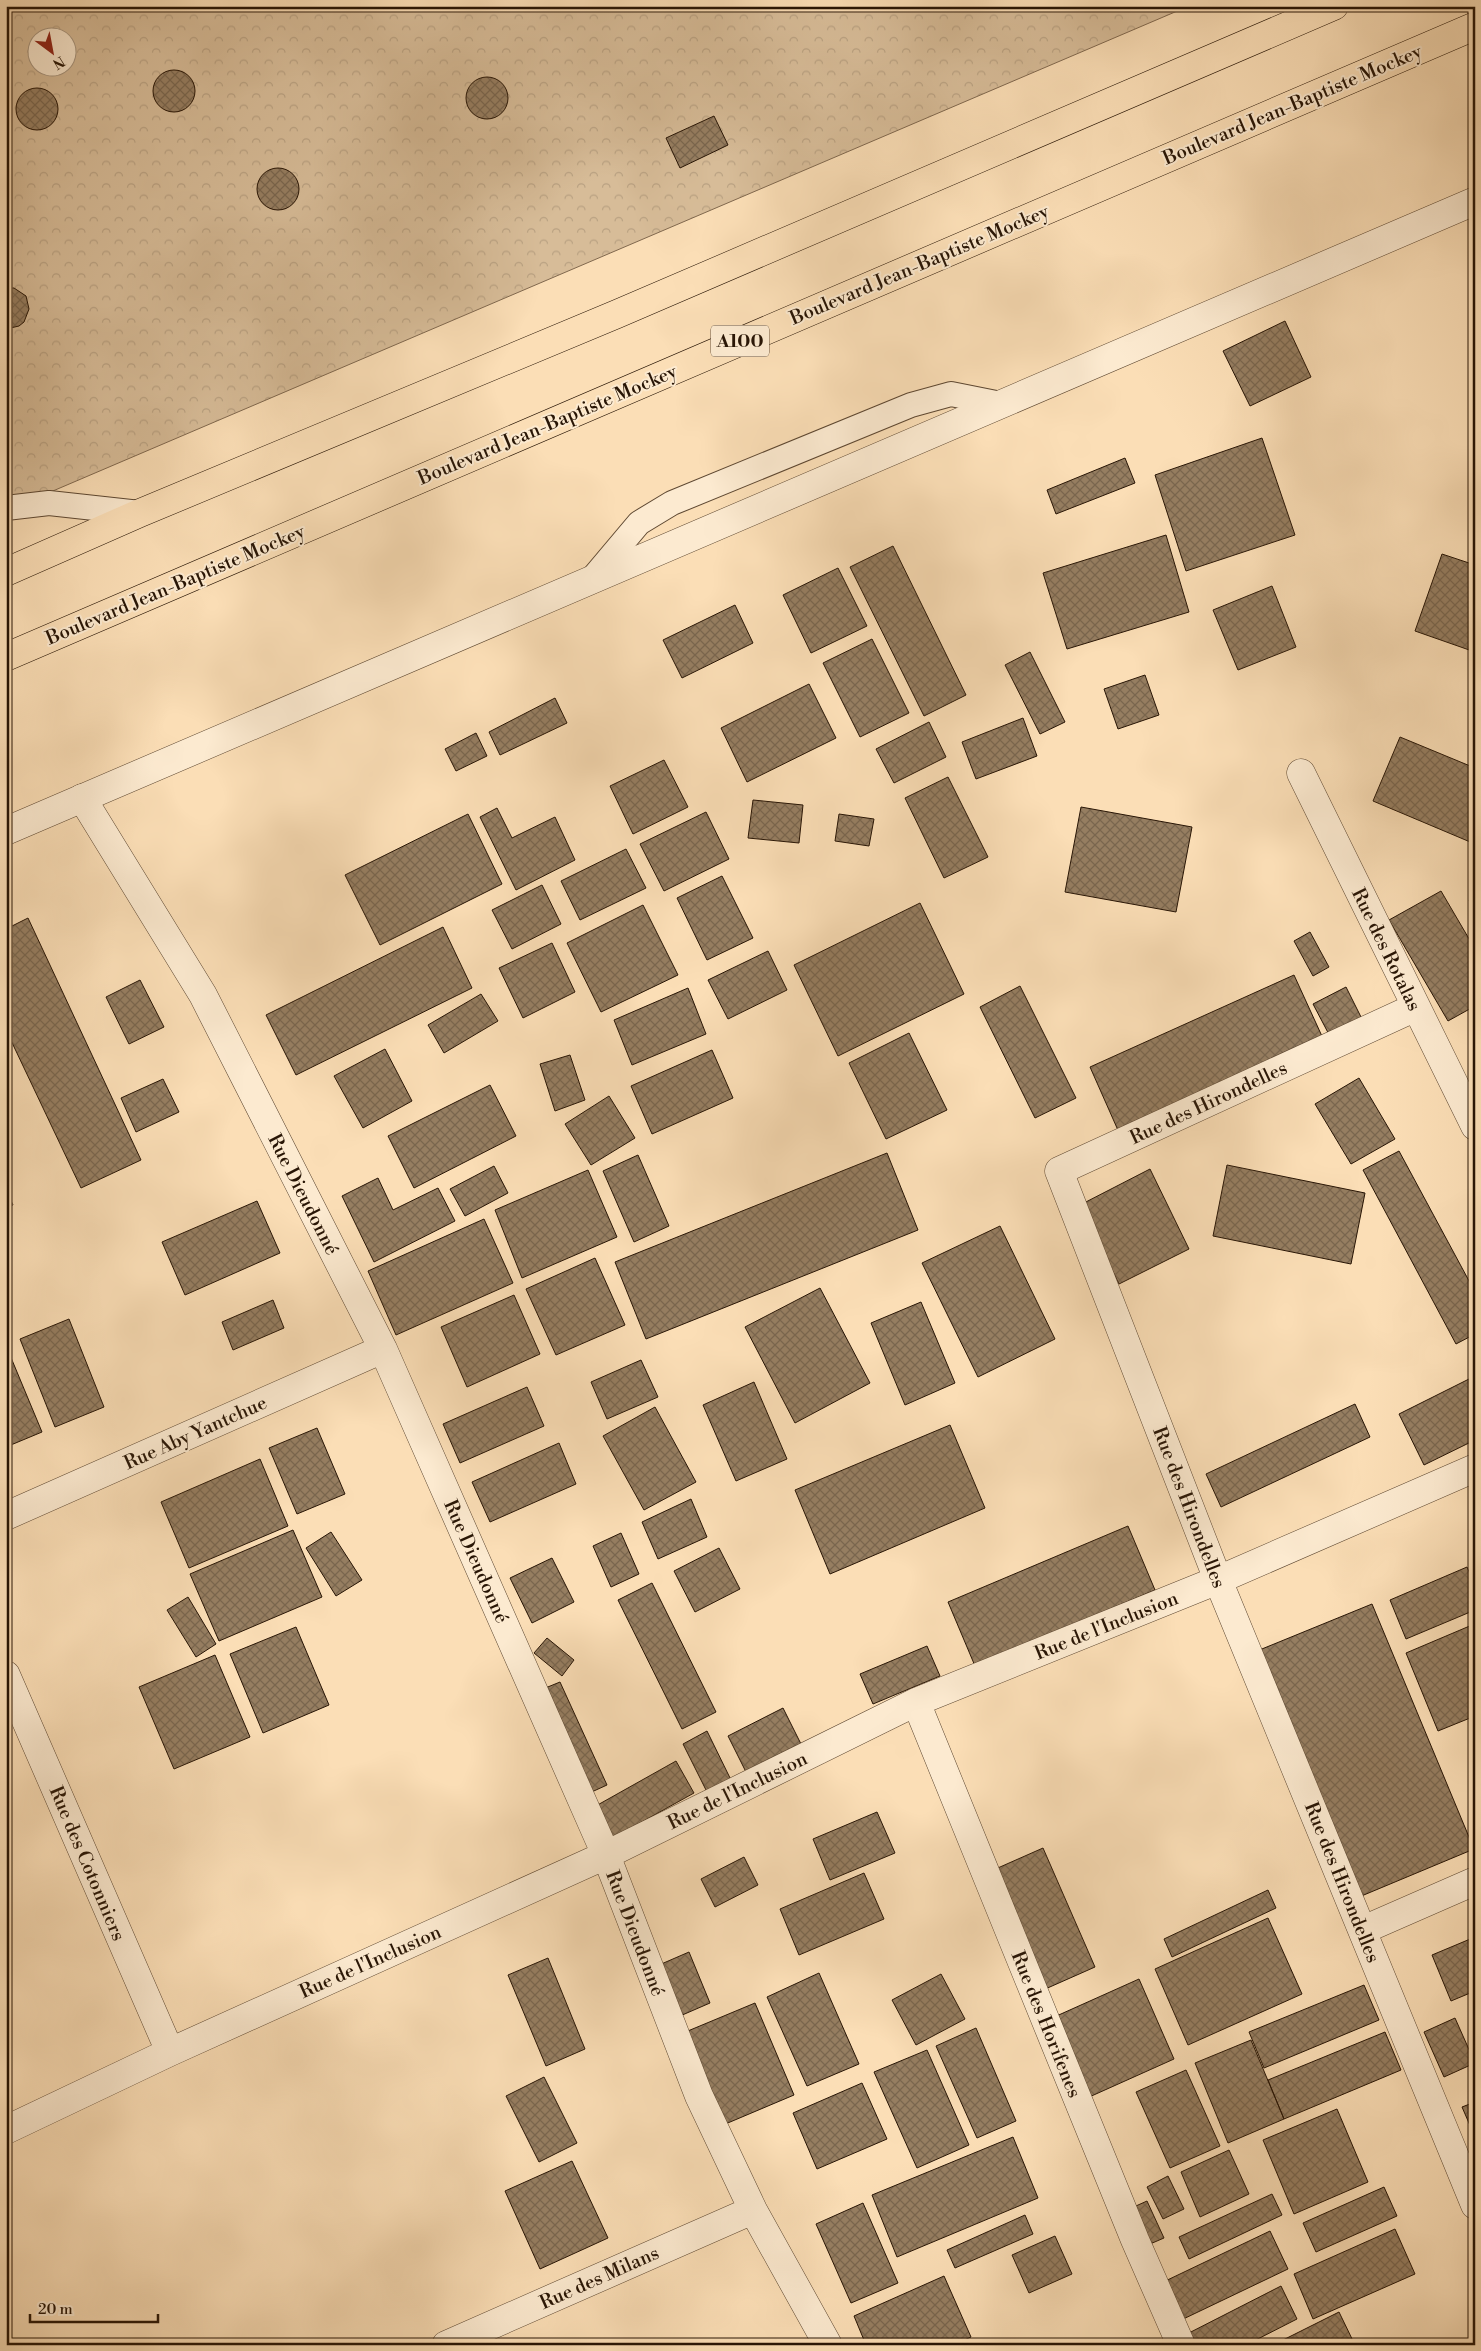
<svg xmlns="http://www.w3.org/2000/svg" width="1481" height="2351" font-family="'Libre Bodoni',serif">
  <style>
    .park { fill: url(#park-crowns); stroke: #80684e; fill-rule: evenodd }
    .building { fill: url(#building-cross-hatch); stroke: #281505 }
    .lines { fill: none; stroke-linecap: round; stroke-linejoin: round }
    .service-casing { stroke: #5d4731; stroke-width: 26 }
    .minor-casing { stroke: #5d4731; stroke-width: 29 }
    .tertiary-casing { stroke: #5d4731; stroke-width: 29 }
    .trunk-casing { stroke: #281505; stroke-width: 29 }
    .service { stroke: #fcead0; stroke-width: 24 }
    .minor { stroke: #fcead0; stroke-width: 28 }
    .tertiary { stroke: #fcead0; stroke-width: 28 }
    .trunk { stroke: #fbdeb6; stroke-width: 28 }
    .labels { text-anchor: middle; stroke-width: 4; stroke-linejoin: round; paint-order: stroke }
    .shield { fill: #fcead0; stroke: #685542; stroke-width: 1 }
    .shield-label { font-size: 18px; font-weight: bold; fill: #281505 }
    .street-label { font-size: 19px; fill: #281505; stroke: #fcead0 }
  </style>
  <defs>
    <pattern id="park-crowns" width="20" height="18" patternUnits="userSpaceOnUse" patternTransform="scale(1.25)"><rect width="20" height="18" fill="#d7bc98"/><path d="M2 6a3 3 0 1 1 6 0M12 15a3 3 0 1 1 6 0" fill="none" stroke="#b9a182"/></pattern>
    <pattern id="building-cross-hatch" width="8" height="8" patternUnits="userSpaceOnUse" patternTransform="scale(1.25)"><rect width="8" height="8" fill="#967e61"/><path d="M0 0l8 8M0 8l8-8" fill="none" stroke="#7a664e"/></pattern>
  </defs>
  <rect width="100%" height="100%" fill="#fbdeb6"/>
  <filter id="stains"><feTurbulence type="fractalNoise" baseFrequency=".004" numOctaves="4"/><feColorMatrix values="0 0 0 0 .2 0 0 0 0 .09 0 0 0 0 .02 0 0 0 .5 -.17"/></filter>
  <radialGradient id="worn" r=".72"><stop offset=".6" stop-color="#630" stop-opacity="0"/><stop offset="1" stop-color="#630" stop-opacity=".3"/></radialGradient>
  <!-- park -->
  <path class="park" d="M6,6H1189L6,511ZM38,38H68V68H38Z"/>
  <!-- building -->
  <path class="building" d="M153 91a21 21 0 1 1 42 0a21 21 0 1 1-42 0Z
    M466 98a21 21 0 1 1 42 0a21 21 0 1 1-42 0Z
    M16 109a21 21 0 1 1 42 0a21 21 0 1 1-42 0Z
    M714,116L728,145L680,168L666,138Z
    M257 189a21 21 0 1 1 42 0a21 21 0 1 1-42 0Z
    M6,288H14L26,296L29,309L24,322L19,326L6,329Z
    M1285,321L1311,377L1250,406L1223,351Z
    M1262,438L1295,535L1186,571L1155,475Z
    M1125,458L1135,483L1056,514L1047,490Z
    M1166,535L1189,612L1067,649L1043,573Z
    M893,546L966,695L924,716L850,567Z
    M1442,554L1475,565V652L1415,631Z
    M838,568L867,626L811,653L783,595Z
    M1272,586L1296,647L1238,670L1213,610Z
    M735,605L753,643L682,678L663,640Z
    M872,639L909,713L860,737L823,663Z
    M1030,652L1065,722L1040,734L1005,665Z
    M1145,675L1159,715L1118,729L1104,689Z
    M809,684L836,738L747,782L721,728Z
    M555,698L567,723L500,755L489,732Z
    M1023,718L1037,756L976,779L962,742Z
    M929,722L946,757L894,783L876,749Z
    M476,733L487,756L456,771L445,749Z
    M1400,737L1475,768V844L1373,801Z
    M664,760L688,807L633,834L610,786Z
    M948,777L988,857L944,878L905,798Z
    M753,800L803,805L799,843L748,838Z
    M1081,807L1192,827L1176,912L1065,892Z
    M497,808L512,838L555,817L575,860L516,890L480,817Z
    M706,812L729,859L664,891L640,844Z
    M468,814L502,884L380,945L345,875Z
    M839,814L874,819L869,846L835,841Z
    M626,849L646,888L580,920L561,881Z
    M722,876L753,938L707,960L677,898Z
    M542,885L561,924L512,949L492,910Z
    M1441,891L1475,949V1006L1448,1021L1389,920Z
    M1475,896V909L1469,900Z
    M920,903L964,994L838,1056L794,965Z
    M643,905L678,975L601,1012L567,943Z
    M28,918L141,1160L81,1188L6,1030V929Z
    M443,927L472,988L296,1075L266,1015Z
    M1310,932L1329,967L1313,976L1294,941Z
    M552,943L575,992L523,1018L499,968Z
    M768,951L787,990L728,1019L708,980Z
    M1294,975L1326,1045L1121,1137L1090,1067Z
    M140,980L164,1027L129,1044L106,997Z
    M1020,986L1076,1098L1035,1118L980,1007Z
    M1346,987L1366,1027L1334,1044L1313,1004Z
    M688,988L706,1034L632,1065L614,1020Z
    M481,994L498,1021L444,1053L428,1025Z
    M909,1033L947,1110L886,1139L849,1063Z
    M385,1049L412,1101L363,1128L334,1076Z
    M712,1050L733,1098L652,1134L631,1086Z
    M570,1055L585,1100L555,1111L540,1064Z
    M1359,1078L1395,1139L1351,1164L1315,1104Z
    M163,1079L179,1112L136,1132L121,1098Z
    M490,1085L516,1136L414,1188L388,1136Z
    M609,1096L635,1138L591,1165L565,1124Z
    M1399,1151L1475,1292V1334L1456,1344L1363,1170Z
    M887,1153L918,1230L646,1339L615,1262Z
    M638,1155L669,1226L634,1242L603,1171Z
    M1227,1165L1365,1193L1351,1264L1213,1236Z
    M494,1166L508,1193L465,1216L450,1189Z
    M1150,1169L1189,1249L1119,1284L1080,1205Z
    M588,1170L617,1237L522,1278L495,1210Z
    M378,1178L393,1210L438,1188L455,1221L374,1262L342,1196Z
    M6,1190L13,1205L6,1208Z
    M257,1201L280,1253L185,1295L162,1242Z
    M484,1219L513,1283L396,1335L368,1271Z
    M1000,1226L1055,1339L978,1377L922,1263Z
    M595,1258L625,1325L556,1355L526,1289Z
    M820,1288L870,1383L795,1423L745,1327Z
    M514,1295L540,1354L467,1387L441,1327Z
    M273,1300L284,1328L233,1350L222,1322Z
    M921,1302L955,1383L905,1405L871,1323Z
    M69,1319L104,1407L55,1427L20,1339Z
    M7,1348L42,1432L6,1447V1349Z
    M641,1360L658,1397L607,1419L591,1382Z
    M1475,1376V1440L1424,1465L1399,1414Z
    M754,1382L787,1459L736,1481L703,1405Z
    M527,1387L544,1426L460,1463L443,1424Z
    M1355,1404L1370,1437L1221,1507L1206,1474Z
    M655,1407L696,1482L644,1510L603,1436Z
    M950,1425L985,1508L830,1574L795,1490Z
    M317,1428L345,1494L297,1514L269,1448Z
    M559,1443L576,1484L490,1522L472,1482Z
    M260,1459L288,1526L189,1568L161,1502Z
    M691,1499L707,1537L658,1559L642,1522Z
    M1128,1526L1155,1590L975,1666L948,1602Z
    M293,1530L322,1597L219,1641L190,1574Z
    M331,1532L362,1580L336,1596L306,1548Z
    M621,1533L639,1574L611,1587L593,1546Z
    M719,1548L740,1589L695,1612L674,1571Z
    M552,1558L574,1602L532,1623L510,1578Z
    M1467,1567L1475,1585V1610L1406,1639L1390,1600Z
    M652,1583L716,1712L682,1729L618,1600Z
    M188,1597L216,1644L196,1657L167,1610Z
    M1372,1604L1474,1849L1359,1897L1257,1651Z
    M1472,1625L1475,1632V1716L1438,1731L1406,1653Z
    M296,1627L329,1705L263,1733L230,1654Z
    M547,1638L574,1660L562,1676L534,1653Z
    M927,1646L940,1676L873,1704L860,1674Z
    M215,1655L250,1737L174,1769L139,1687Z
    M560,1682L607,1785L585,1795L538,1691Z
    M783,1708L802,1746L747,1774L728,1736Z
    M707,1731L733,1784L709,1796L683,1744Z
    M676,1761L694,1793L611,1839L594,1807Z
    M877,1812L895,1853L830,1880L813,1839Z
    M1043,1848L1095,1967L1043,1990L991,1871Z
    M744,1857L758,1885L715,1907L701,1879Z
    M864,1873L884,1919L799,1955L780,1909Z
    M1268,1890L1276,1908L1172,1957L1164,1939Z
    M1268,1918L1302,1994L1188,2045L1155,1969Z
    M1475,1937V1991L1451,2001L1432,1955Z
    M689,1952L710,2003L680,2016L659,1965Z
    M548,1958L585,2049L546,2066L508,1975Z
    M819,1973L859,2064L807,2086L767,1997Z
    M941,1974L965,2019L916,2045L892,2000Z
    M1139,1979L1174,2059L1087,2098L1052,2018Z
    M1364,1985L1379,2020L1264,2068L1249,2032Z
    M755,2003L794,2095L723,2125L683,2033Z
    M1455,2018L1475,2063L1444,2077L1424,2032Z
    M976,2028L1016,2121L977,2138L936,2046Z
    M1385,2032L1401,2070L1284,2119L1268,2080Z
    M1251,2040L1284,2119L1228,2143L1195,2063Z
    M927,2050L969,2145L917,2168L874,2072Z
    M1186,2070L1220,2146L1170,2168L1136,2092Z
    M544,2077L577,2143L539,2162L506,2096Z
    M862,2083L887,2139L817,2169L793,2113Z
    M1475,2102V2137L1462,2107Z
    M1337,2109L1368,2182L1294,2214L1263,2140Z
    M1013,2137L1038,2198L897,2257L872,2195Z
    M1229,2150L1249,2194L1200,2217L1181,2172Z
    M572,2161L608,2238L540,2269L505,2191Z
    M1168,2176L1184,2209L1163,2219L1147,2187Z
    M1384,2187L1397,2216L1316,2252L1303,2223Z
    M1272,2194L1282,2215L1189,2259L1179,2237Z
    M1147,2201L1164,2238L1143,2247L1127,2210Z
    M863,2203L898,2283L851,2303L816,2224Z
    M1025,2215L1033,2234L955,2268L947,2250Z
    M1395,2229L1415,2274L1313,2319L1294,2274Z
    M1270,2231L1288,2269L1177,2322L1159,2284Z
    M1055,2236L1072,2274L1029,2293L1012,2255Z
    M944,2276L971,2337L954,2345H866L854,2316Z
    M1281,2286L1297,2319L1246,2345H1187L1183,2336Z
    M1339,2312L1355,2345H1280L1279,2342Z"/>
  <g class="lines">
    <defs>
      <path id="service" d="M6,508L49,503L140,513
        M591,580L639,523L672,503L911,405L951,394L1001,404"/>
      <path id="minor" d="M1301,773L1475,1126
        M82,798L203,995L383,1349L606,1855L699,2096L753,2210L828,2345
        M1416,1007L1059,1171L1218,1580L1475,2205
        M6,1516L383,1349
        M6,1675L170,2052
        M916,1702L1135,2240L1181,2345
        M1363,1930L1475,1881
        M6,2130L170,2052L606,1855L916,1702L1218,1580L1475,1468
        M446,2345L753,2210"/>
      <path id="tertiary" d="M6,831L1475,201"/>
      <path id="trunk" d="M6,572L140,513L617,314L1334,6
        M6,657L1475,26"/>
    </defs>
    <!-- service casing -->
    <use href="#service" class="service-casing"/>
    <!-- minor casing -->
    <use href="#minor" class="minor-casing"/>
    <!-- tertiary casing -->
    <use href="#tertiary" class="tertiary-casing"/>
    <!-- trunk casing -->
    <use href="#trunk" class="trunk-casing"/>
    <!-- service -->
    <use href="#service" class="service"/>
    <!-- minor -->
    <use href="#minor" class="minor"/>
    <!-- tertiary -->
    <use href="#tertiary" class="tertiary"/>
    <!-- trunk -->
    <use href="#trunk" class="trunk"/>
  </g>
  <g class="labels">
    <!-- shield labels -->
    <rect class="shield" x="711" y="325.5" width="58" height="31" rx="4"/>
    <g class="shield-label">
      <text x="740" y="347">A100</text>
    </g>
    <!-- street labels -->
    <g class="street-label">
      <text transform="translate(1292 104) rotate(-23)" y="7">Boulevard Jean-Baptiste Mockey</text>
      <text transform="translate(919 264) rotate(-23)" y="7">Boulevard Jean-Baptiste Mockey</text>
      <text transform="translate(547 424) rotate(-23)" y="7">Boulevard Jean-Baptiste Mockey</text>
      <text transform="translate(175 584) rotate(-23)" y="7">Boulevard Jean-Baptiste Mockey</text>
      <text transform="translate(1387 949) rotate(64)" y="7">Rue des Rotalas</text>
      <text transform="translate(1208 1102) rotate(-25)" y="7">Rue des Hirondelles</text>
      <text transform="translate(304 1194) rotate(63)" y="7">Rue Dieudonné</text>
      <text transform="translate(195 1432) rotate(-24)" y="7">Rue Aby Yantchue</text>
      <text transform="translate(1190 1507) rotate(69)" y="7">Rue des Hirondelles</text>
      <text transform="translate(477 1561) rotate(66)" y="7">Rue Dieudonné</text>
      <text transform="translate(1106 1625) rotate(-22)" y="7">Rue de l'Inclusion</text>
      <text transform="translate(737 1790) rotate(-26)" y="7">Rue de l'Inclusion</text>
      <text transform="translate(88 1863) rotate(67)" y="7">Rue des Cotonniers</text>
      <text transform="translate(1343 1882) rotate(68)" y="7">Rue des Hirondelles</text>
      <text transform="translate(636 1933) rotate(69)" y="7">Rue Dieudonné</text>
      <text transform="translate(370 1961) rotate(-24)" y="7">Rue de l'Inclusion</text>
      <text transform="translate(1047 2024) rotate(68)" y="7">Rue des Horifenes</text>
      <text transform="translate(599 2277) rotate(-24)" y="7">Rue des Milans</text>
    </g>
  </g>
  <!-- margin -->
  <rect width="1481" height="2351" fill="none" stroke="#fbdeb6" stroke-width="25"/>
  <rect x="8" y="8" width="1466" height="2336" fill="none" stroke="#281505" stroke-width="2.5"/>
  <rect x="12" y="12" width="1456" height="2326" fill="none" stroke="#281505"/>
  <!-- north arrow -->
  <g transform="translate(52 52) rotate(148)"><circle r="24" fill="#fcead0" stroke="#a7957f"/>
  <path d="M0-4L9 19L0 12L-9 19Z" fill="#8f2418"/>
  <text y="-8" font-size="14" font-weight="bold" text-anchor="middle" fill="#281505">N</text>
  </g>
  <!-- scale -->
  <path d="M30 2314v8h128v-8" fill="none" stroke="#281505" stroke-width="2.5"/>
  <text x="38" y="2314" font-size="15" fill="#281505" stroke="#fcead0" stroke-width="4" paint-order="stroke">20 m</text>
  <rect width="100%" height="100%" filter="url(#stains)"/>
  <rect width="100%" height="100%" fill="url(#worn)"/>
</svg>
